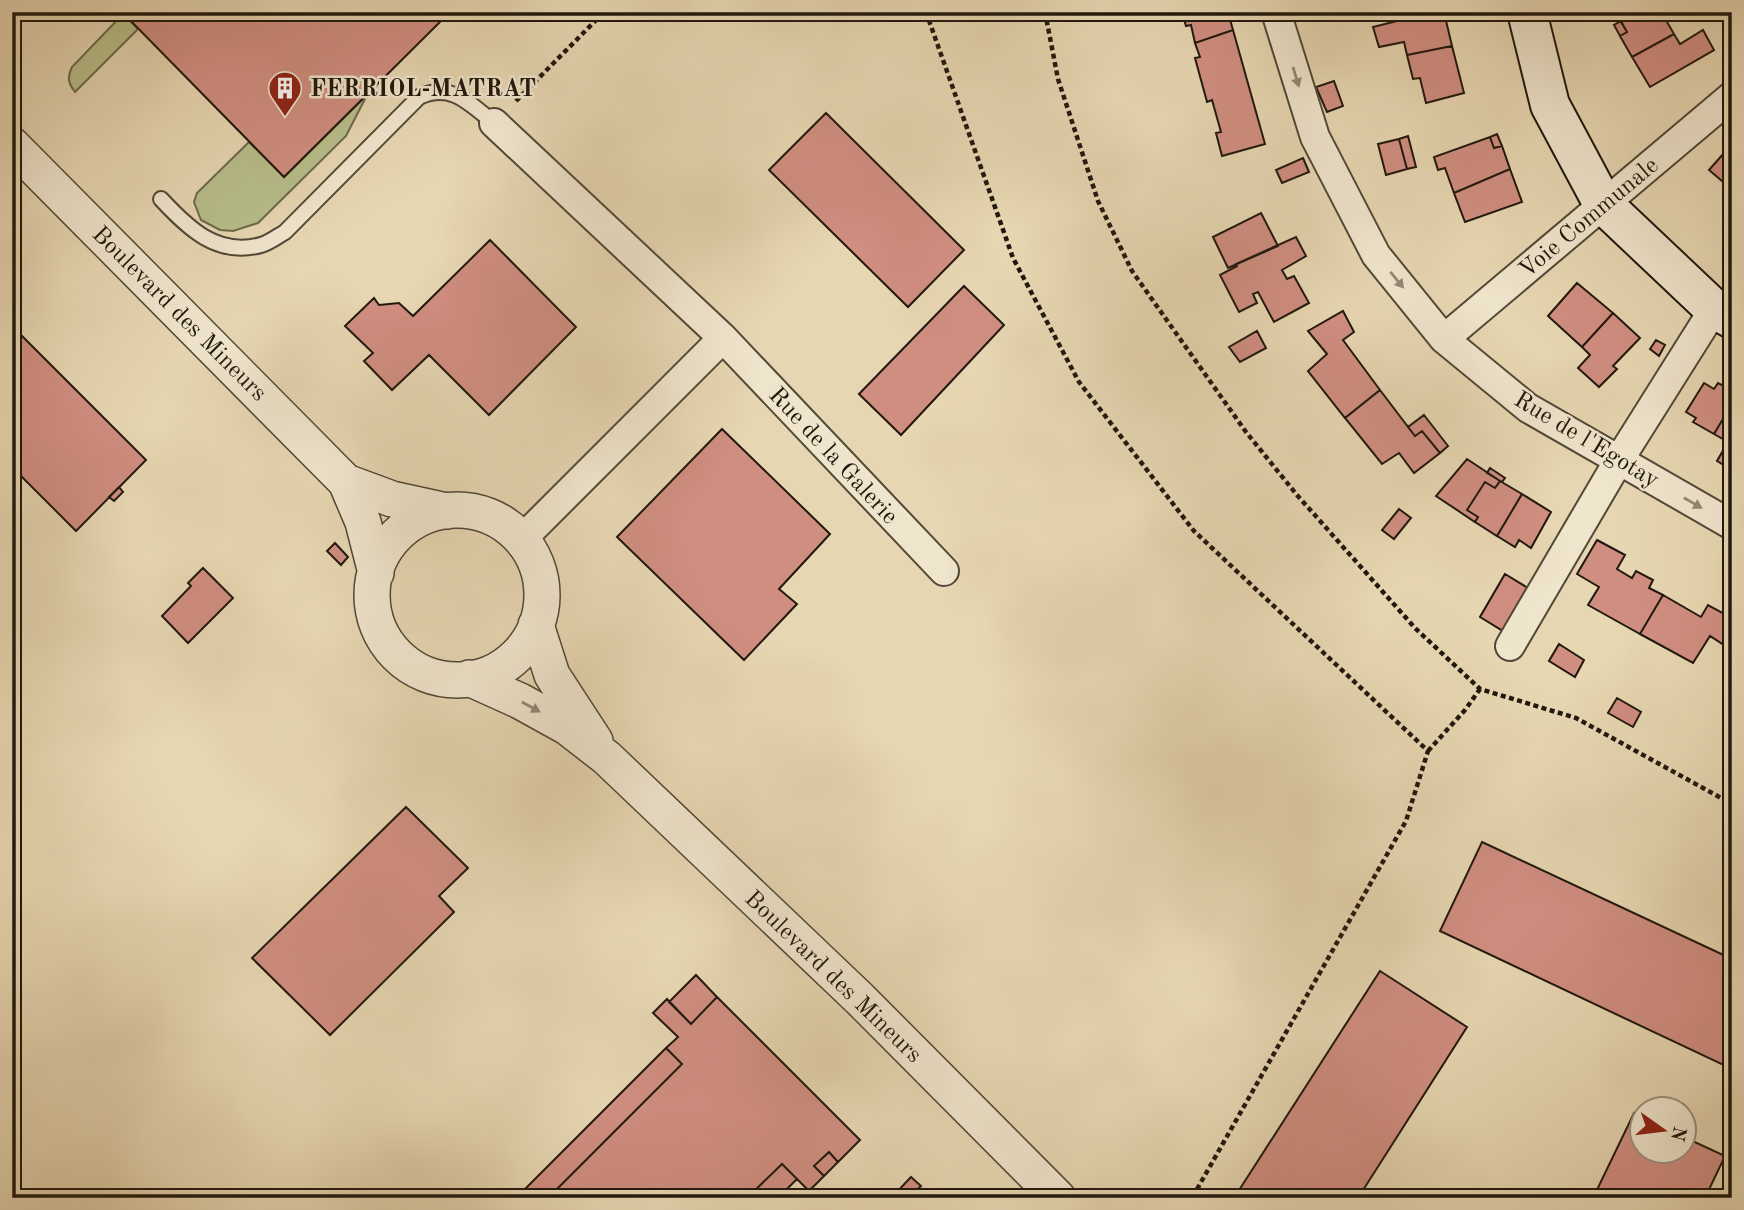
<svg xmlns="http://www.w3.org/2000/svg" width="1744" height="1210" font-family="'Old Standard TT',serif">
  <style>
    .green { fill: #b7bd8a; stroke: #6c6a4c; stroke-width: 2 }
    .building { fill: #d08e81; stroke: #20180e; stroke-width: 2 }
    .lines { fill: none; stroke-linecap: round; stroke-linejoin: round }
    .service-casing { stroke: #524837; stroke-width: 18 }
    .minor-casing { stroke: #524837; stroke-width: 32 }
    .tertiary-casing { stroke: #524837; stroke-width: 38 }
    .secondary-casing { stroke: #20180e; stroke-width: 42 }
    .path { stroke: #20180e; stroke-width: 4.5; stroke-dasharray: 5 3.5; stroke-linecap: butt }
    .service { stroke: #efe4cc; stroke-width: 14 }
    .minor { stroke: #efe4cc; stroke-width: 28 }
    .tertiary { stroke: #efe4cc; stroke-width: 35 }
    .secondary { stroke: #efe4cc; stroke-width: 38 }
    .oneway { fill: #928876 }
    .labels { text-anchor: middle; stroke-width: 5; stroke-linejoin: round; paint-order: stroke }
    .poi-label { font-size: 24px; font-weight: bold; fill: #20180e; stroke: #efe4cc; text-anchor: start }
    .street-label { font-size: 24px; fill: #20180e; stroke: #efe4cc }
  </style>
  <rect width="100%" height="100%" fill="#e6d6b1"/>
  <filter id="stains"><feTurbulence type="fractalNoise" baseFrequency=".00286" numOctaves="4"/><feColorMatrix values="0 0 0 0 .2 0 0 0 0 .09 0 0 0 0 .02 0 0 0 .5 -.17"/></filter>
  <radialGradient id="worn" r=".72"><stop offset=".6" stop-color="#630" stop-opacity="0"/><stop offset="1" stop-color="#630" stop-opacity=".3"/></radialGradient>
  <!-- green -->
  <path class="green" d="M123,14L138,29L75,92C68,83 67,78 72,67Z
    M367,95L346,136L258,223L233,231L220,230L201,220L194,202L197,193L249,142L284,177Z"/>
  <!-- building -->
  <path class="building" d="M122,12H450L284,177Z
    M1182,12H1228L1233,30L1195,43L1191,25L1186,26Z
    M1433,12H1444L1452,46L1407,55L1404,42L1379,47L1373,27Z
    M1615,12H1652L1655,17L1662,13L1674,34L1632,57L1620,36L1627,32Z
    M1621,21L1627,32L1620,36L1614,25Z
    M1233,30L1265,144L1222,156L1216,133L1221,132L1212,100L1207,102L1195,58L1200,57L1195,43Z
    M1703,30L1714,50L1650,87L1632,57L1674,34L1680,44Z
    M1452,46L1464,93L1426,103L1420,78L1413,79L1407,55Z
    M1334,81L1343,106L1327,112L1316,87Z
    M826,113L964,250L908,307L769,170Z
    M1497,134L1502,146L1494,148L1490,137Z
    M1408,136L1416,167L1407,169L1399,139Z
    M1490,137L1494,148L1502,146L1510,169L1454,193L1445,168L1438,170L1434,157Z
    M1399,139L1407,169L1386,175L1378,144Z
    M1732,144V183L1729,187L1709,170Z
    M1303,158L1309,172L1282,183L1276,170Z
    M1510,169L1522,202L1465,222L1454,193Z
    M1261,213L1278,246L1228,268L1213,237Z
    M1296,237L1306,256L1282,270L1287,279L1294,276L1309,303L1274,322L1258,292L1253,294L1257,303L1239,312L1220,275L1237,266L1236,264Z
    M490,240L576,327L489,415L429,355L392,390L364,361L373,353L345,326L374,298L379,305L399,303L413,316Z
    M1577,283L1613,313L1582,347L1548,316Z
    M964,286L1004,325L901,435L859,394Z
    M1343,311L1354,332L1343,340L1380,390L1345,418L1308,371L1327,354L1308,331Z
    M1613,313L1640,338L1613,366L1617,369L1599,387L1578,368L1590,355L1582,347Z
    M12,326L146,460L76,531L12,467Z
    M1257,331L1266,348L1240,362L1229,347Z
    M1656,340L1665,345L1659,356L1650,349Z
    M1704,383L1714,389L1718,383L1732,390V404L1714,434L1693,422L1696,418L1686,412Z
    M1380,390L1415,436L1422,431L1440,453L1414,473L1399,453L1382,464L1345,418Z
    M1732,404V470L1717,461L1728,442L1714,434Z
    M1424,415L1448,446L1440,453L1422,431L1415,436L1408,427Z
    M722,429L830,534L779,589L797,604L744,660L617,537Z
    M1467,459L1500,481L1495,488L1485,482L1467,510L1478,517L1475,522L1436,496Z
    M1490,468L1505,478L1502,482L1487,473Z
    M1500,481L1522,494L1497,536L1475,522L1478,517L1467,510L1485,482L1495,488Z
    M119,487L123,492L114,501L109,497Z
    M1522,494L1551,512L1531,548L1519,540L1515,547L1497,536Z
    M1399,509L1411,518L1394,539L1382,530Z
    M1597,540L1625,555L1617,569L1632,578L1636,571L1653,580L1649,588L1663,595L1640,634L1588,605L1599,587L1577,574Z
    M335,543L348,557L341,565L327,551Z
    M203,568L233,598L188,643L162,616L191,586L188,583Z
    M1505,574L1528,588L1503,631L1480,617Z
    M1663,595L1701,617L1708,605L1732,618V631L1724,645L1710,636L1693,663L1640,634Z
    M1559,644L1584,660L1575,677L1549,661Z
    M1617,698L1641,712L1633,727L1608,713Z
    M406,807L468,868L439,896L454,912L330,1035L252,958Z
    M1482,842L1732,959V1069L1440,931Z
    M1380,971L1467,1027L1358,1198H1234Z
    M696,975L717,997L691,1024L669,1002Z
    M717,997L860,1140L838,1162L829,1152L814,1166L824,1176L809,1191L782,1164L747,1198H548L682,1064L666,1048L678,1037L653,1013L667,999L691,1024Z
    M666,1048L682,1064L548,1198H516Z
    M1634,1113L1642,1117V1150H1684V1137L1725,1156L1705,1198H1593Z
    M829,1152L838,1162L824,1176L814,1166Z
    M782,1164L797,1179L778,1198H747Z
    M911,1177L921,1186L909,1198H896L894,1195Z"/>
  <g class="lines">
    <defs>
      <path id="service" d="M161,199C188,228 217,257 261,245C269,243 278,236 285,232L419,97C451,82 469,103 494,123"/>
      <path id="minor" d="M1276,12L1315,137L1376,255L1444,339L1528,408L1732,525
        M494,123L723,338L521,540
        M723,338L944,571
        M1444,339L1732,96
        M1510,646L1619,460L1714,309"/>
      <path id="tertiary" d="M12,145L346,482L363,522L376,573
        M346,482L392,499L447,511
        M372 595a85 85 0 1 1 170 0a85 85 0 1 1-170 0Z
        M536,625L552,675L595,741
        M469,678L520,701L567,727L607,758L860,999L1058,1198"/>
      <path id="secondary" d="M1527,12L1550,105L1603,204L1714,309L1732,319"/>
    </defs>
    <!-- service casing -->
    <use href="#service" class="service-casing"/>
    <!-- minor casing -->
    <use href="#minor" class="minor-casing"/>
    <!-- tertiary casing -->
    <use href="#tertiary" class="tertiary-casing"/>
    <!-- secondary casing -->
    <use href="#secondary" class="secondary-casing"/>
    <!-- path -->
    <path class="path" d="M926,12L1013,258L1079,382L1194,531L1428,751L1406,821L1192,1198
      M1045,12L1058,79L1098,201L1132,271L1246,432L1297,495L1415,628L1480,689L1576,718L1732,804
      M516,101L604,12
      M1428,751L1465,710L1480,689"/>
    <!-- service -->
    <use href="#service" class="service"/>
    <!-- minor -->
    <use href="#minor" class="minor"/>
    <!-- tertiary -->
    <use href="#tertiary" class="tertiary"/>
    <!-- secondary -->
    <use href="#secondary" class="secondary"/>
  </g>
  <!-- one-way arrows -->
  <defs><path id="oneway-solid" d="M-6-.8H1V-3.2L6.5 0L1 3.2V.8H-6Z" transform="scale(1.75)"/></defs>
  <g class="oneway">
    <use href="#oneway-solid" transform="translate(1296 77) rotate(73)"/>
    <use href="#oneway-solid" transform="translate(1397 280) rotate(51)"/>
    <use href="#oneway-solid" transform="translate(1693 503) rotate(30)"/>
    <use href="#oneway-solid" transform="translate(531 707) rotate(29)"/>
  </g>
  <!-- icons -->
  <defs>
    <symbol id="building-pin" viewBox="-11 -11 22 30"><path d="M0 17L-7.5 6A9.5 9.5 0 1 1 7.5 6Z" fill="#8f2418" stroke="#efe4cc"/><path d="M-4-6H4V6H1V3H-1V6H-4ZM-2.5-4.3h1.7v1.8h-1.7ZM.8-4.3h1.7v1.8H.8ZM-2.5-1h1.7V.8h-1.7ZM.8-1h1.7V.8H.8Z" fill="#fff"/></symbol>
  </defs>
  <g fill-rule="evenodd">
    <use href="#building-pin" x="266" y="69" width="38" height="52"/>
  </g>
  <g class="labels">
    <!-- poi labels -->
    <g class="poi-label">
      <text x="310" y="96">FERRIOL-MATRAT</text>
    </g>
    <!-- street labels -->
    <g class="street-label">
      <text transform="translate(1588 217) rotate(-40)" y="8">Voie Communale</text>
      <text transform="translate(180 313) rotate(45)" y="8">Boulevard des Mineurs</text>
      <text transform="translate(1587 439) rotate(31)" y="8">Rue de l'Egotay</text>
      <text transform="translate(834 455) rotate(47)" y="8">Rue de la Galerie</text>
      <text transform="translate(834 976) rotate(44)" y="8">Boulevard des Mineurs</text>
    </g>
  </g>
  <!-- margin -->
  <rect width="1744" height="1210" fill="none" stroke="#e6d6b1" stroke-width="42"/>
  <rect x="14" y="14" width="1716" height="1182" fill="none" stroke="#20180e" stroke-width="3.5"/>
  <rect x="21" y="21" width="1702" height="1168" fill="none" stroke="#20180e" stroke-width="2"/>
  <!-- north arrow -->
  <g transform="translate(1663 1130) rotate(104)"><circle r="33" fill="#efe4cc" stroke="#9c9280" stroke-width="2"/>
  <path d="M0-5L12 26L0 18L-12 26Z" fill="#8f2418"/>
  <text y="-10" font-size="19" font-weight="bold" text-anchor="middle" fill="#20180e">N</text>
  </g>
  <rect width="100%" height="100%" filter="url(#stains)"/>
  <rect width="100%" height="100%" fill="url(#worn)"/>
</svg>
